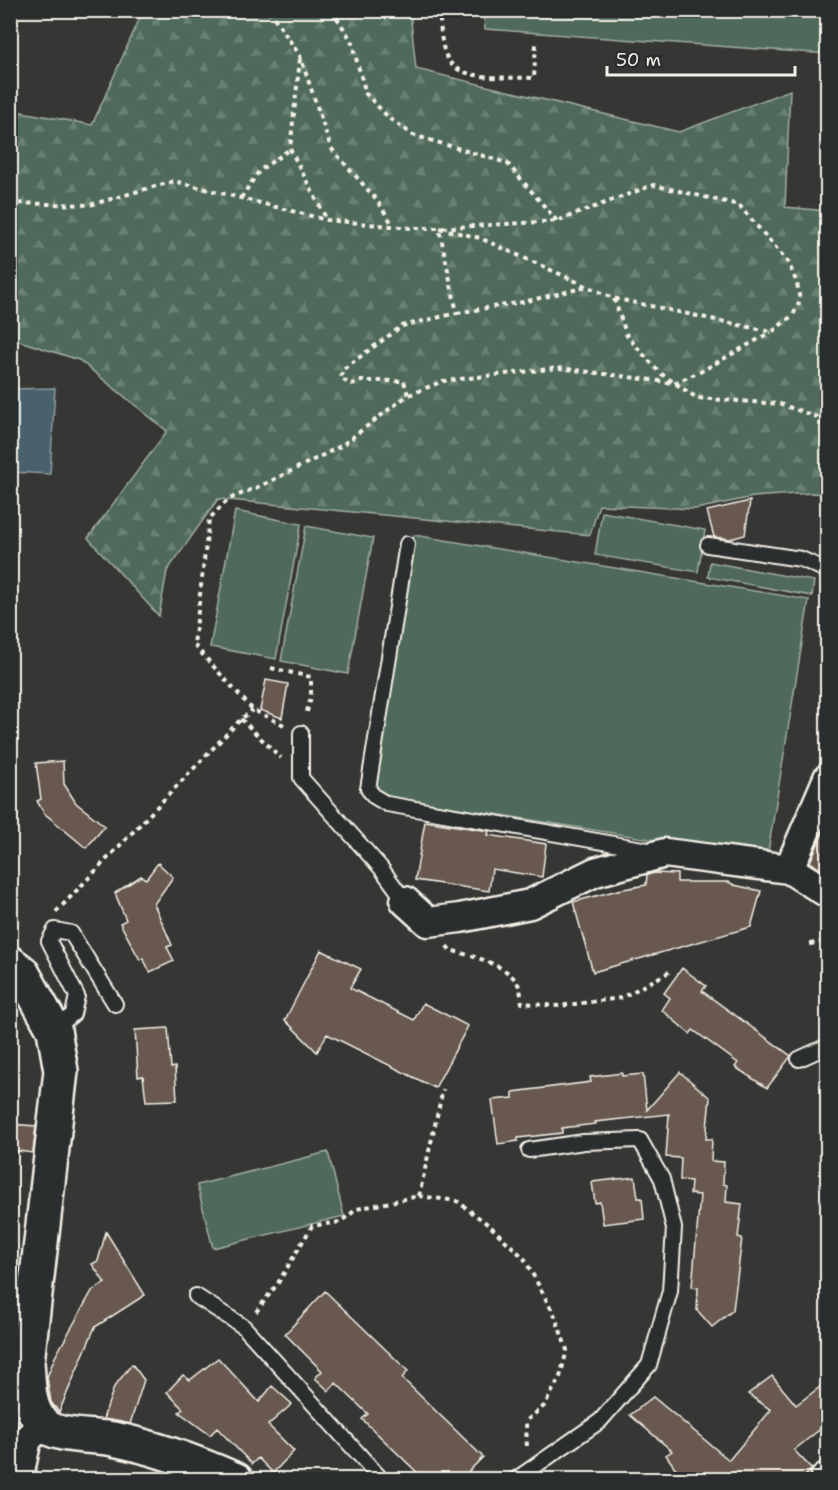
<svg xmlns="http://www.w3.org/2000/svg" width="838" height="1490" font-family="'Shantell Sans',sans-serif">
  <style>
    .grass { fill: #4f6b5a; stroke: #a2aea1; stroke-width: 1.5 }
    .forest { fill: url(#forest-firs); stroke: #a2aea1; stroke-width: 1.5 }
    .water { fill: #49616d; stroke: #8d9b9e; stroke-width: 1.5 }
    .building { fill: #68594f; stroke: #f4f1e8; stroke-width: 1.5 }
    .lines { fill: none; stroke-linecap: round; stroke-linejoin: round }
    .service-casing { stroke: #f4f1e8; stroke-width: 18 }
    .minor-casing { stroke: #f4f1e8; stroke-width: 33 }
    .tertiary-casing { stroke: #f4f1e8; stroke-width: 38 }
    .secondary-casing { stroke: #f4f1e8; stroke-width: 38 }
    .path { stroke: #f4f1e8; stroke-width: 4; stroke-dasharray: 4.5 4.5; stroke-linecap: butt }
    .service { stroke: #2a2d2e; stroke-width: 14 }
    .minor { stroke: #2a2d2e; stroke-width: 28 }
    .tertiary { stroke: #2a2d2e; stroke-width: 33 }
    .secondary { stroke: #2a2d2e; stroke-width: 33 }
  </style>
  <defs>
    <pattern id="forest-firs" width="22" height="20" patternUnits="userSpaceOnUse" patternTransform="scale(1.5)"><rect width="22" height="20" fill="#4f6b5a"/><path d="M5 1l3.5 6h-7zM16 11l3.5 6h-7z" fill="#698172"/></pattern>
  </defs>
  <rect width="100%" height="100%" fill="#363635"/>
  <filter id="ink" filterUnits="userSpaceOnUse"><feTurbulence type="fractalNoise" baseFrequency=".0167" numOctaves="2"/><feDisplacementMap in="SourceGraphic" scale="12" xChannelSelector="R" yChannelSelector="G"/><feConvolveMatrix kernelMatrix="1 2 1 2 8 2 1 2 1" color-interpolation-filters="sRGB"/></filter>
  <g filter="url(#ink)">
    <!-- grass -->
    <path class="grass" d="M483,11H827V54L485,29Z
      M235,511L301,524L276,659L210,647Z
      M602,512L705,530L698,572L595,555Z
      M306,526L373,538L348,674L281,661Z
      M414,535L809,600L767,858L371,794Z
      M710,562L814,581L812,596L708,577Z
      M328,1152L344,1216L213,1248L197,1185Z"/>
    <!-- forest -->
    <path class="forest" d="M143,11H410L416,69L679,132L790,90L785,207L827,211V494L811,493L753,497L696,509L599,505L590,535L218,499L167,571L159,616L88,538L167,431L79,360L10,338L11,110L92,125Z"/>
    <!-- water -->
    <path class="water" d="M55,388L50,474L11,472V389Z"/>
    <!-- building -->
    <path class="building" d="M750,501L745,535L730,539L714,537L707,511Z
      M266,680L288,684L282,718L260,710Z
      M63,761L64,784L76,803L105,826L86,848L44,813L37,801L41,799L36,763Z
      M425,821L489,831L488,835L546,844L542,877L492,869L489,891L415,880Z
      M828,821V874L810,862Z
      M158,863L173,877L154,904L172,945L167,947L174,961L150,972L143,958L140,960L120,923L126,920L115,893L141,876L146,879Z
      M655,873L677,874V882H729L734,885L761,891L751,927L593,972L573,902L618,890L646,885L647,875Z
      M321,950L361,969L350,988L414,1020L423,1003L468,1026L435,1088L327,1034L317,1052L285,1020Z
      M682,968L706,986L702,991L791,1056L767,1088L735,1067L738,1063L693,1030L690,1034L662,1010L670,998L664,993Z
      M168,1028L171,1068L175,1067L177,1100L146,1101L143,1076L138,1077L135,1030Z
      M680,1072L710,1098L706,1139H712L711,1161L724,1162L723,1184L727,1185L726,1202L742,1204L738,1237L742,1238L733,1310L712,1327L697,1310L698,1288L692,1287L700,1195L690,1194L691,1181L680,1180L681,1158L666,1157L669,1114L595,1122L596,1124L562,1128V1133L518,1138V1141L498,1144L492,1100L513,1098V1092L591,1082L590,1077L622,1073V1076L643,1074L647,1110Z
      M10,1124L36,1126L33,1153L10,1150Z
      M635,1177L638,1198H642L644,1219L603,1224L600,1202L595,1203L592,1182Z
      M106,1232L145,1295L95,1327L59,1412L51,1402L47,1377L55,1357L92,1291L105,1283L92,1264L98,1261Z
      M325,1291L408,1371L402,1378L483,1457L461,1479H424L362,1419L368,1414L336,1383L329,1391L315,1378L322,1371L285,1334Z
      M218,1358L259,1402L272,1386L292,1404L268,1425L294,1451L273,1473L258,1458L252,1464L217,1428L210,1435L179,1412L183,1409L167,1392L183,1375L190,1380Z
      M132,1364L144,1380L130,1424L103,1419L114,1387Z
      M772,1376L796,1405L828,1381V1423L794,1450L812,1469L802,1479H683L666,1455L672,1451L630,1415L653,1397L729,1460L771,1410L748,1394Z"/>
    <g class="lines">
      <defs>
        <path id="service" d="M407,544L368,789L375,797L387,804L648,850
          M708,545L801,559L826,570L828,573
          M301,733V778L381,868L405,901
          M54,1030L73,1014L77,996L49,941L55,930L71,933L115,1004
          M799,1059L828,1046
          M196,1296L244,1327L382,1480
          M515,1480L600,1421L649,1365L670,1291L674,1228L662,1179L640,1140L584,1142L529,1150"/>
        <path id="minor" d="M789,869L828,778
          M405,901L428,922L460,918L530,904L595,872L665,853L789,869L826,892
          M18,1480L27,1439L43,1425"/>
        <path id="tertiary" d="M10,963L22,972L54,1030L61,1071L27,1362C29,1383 27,1406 42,1423C54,1438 95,1435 113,1439C155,1447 197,1463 236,1480"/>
        <path id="secondary" d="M827,1480L828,1479"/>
      </defs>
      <!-- service casing -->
      <use href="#service" class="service-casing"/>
      <!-- minor casing -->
      <use href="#minor" class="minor-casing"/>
      <!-- tertiary casing -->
      <use href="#tertiary" class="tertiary-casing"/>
      <!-- secondary casing -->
      <use href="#secondary" class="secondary-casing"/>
      <!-- path -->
      <path class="path" d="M269,10L300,56L331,148L376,199L393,225
        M332,10L351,40L366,94L390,119L413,135L507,163L557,221
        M439,10C441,26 440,48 449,61C461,81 512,77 534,78L536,43
        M300,59L290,149L327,220
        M241,198L259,171L290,149
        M10,203L90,205L174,181L327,220L411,228H439L557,221L653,185L739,205L788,262L797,283L800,301L793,315L772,332L613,298L480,238L439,228
        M614,299L627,336L660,373L697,398L780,404L817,417L828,442
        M457,313L523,302L587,287
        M409,395L443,381L559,368L674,383L700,372L771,332
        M271,668L311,677V697L306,715
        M241,719L281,758
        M284,725L253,710L194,645L209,519L229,499L267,483L341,446L408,395L404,381H362L351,384L341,379L342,370L402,326L457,313L439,228
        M56,912L241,719L253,710
        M810,944L828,941
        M447,946L450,950C471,956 513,965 520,989C521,993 521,999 522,1003L559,1006L621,998L669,972
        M419,1196L443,1089
        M256,1312L278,1283L312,1226L340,1222L357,1209L419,1196L457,1201L490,1226L524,1258L555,1316L567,1350L560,1377L544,1406L526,1421L527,1449"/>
      <!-- service -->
      <use href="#service" class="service"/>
      <!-- minor -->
      <use href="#minor" class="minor"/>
      <!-- tertiary -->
      <use href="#tertiary" class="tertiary"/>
      <!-- secondary -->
      <use href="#secondary" class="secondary"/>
    </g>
  </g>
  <!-- margin -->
  <rect width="838" height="1490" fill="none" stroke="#2a2d2e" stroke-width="36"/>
  <rect x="18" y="18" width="802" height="1454" fill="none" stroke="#f4f1e8" stroke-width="2" filter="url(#ink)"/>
  <!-- scale -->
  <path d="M607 66v9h188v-9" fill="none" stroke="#f4f1e8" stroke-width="3"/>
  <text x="616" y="66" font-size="18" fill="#f4f1e8" stroke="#2a2d2e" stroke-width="4.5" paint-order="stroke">50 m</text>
</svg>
